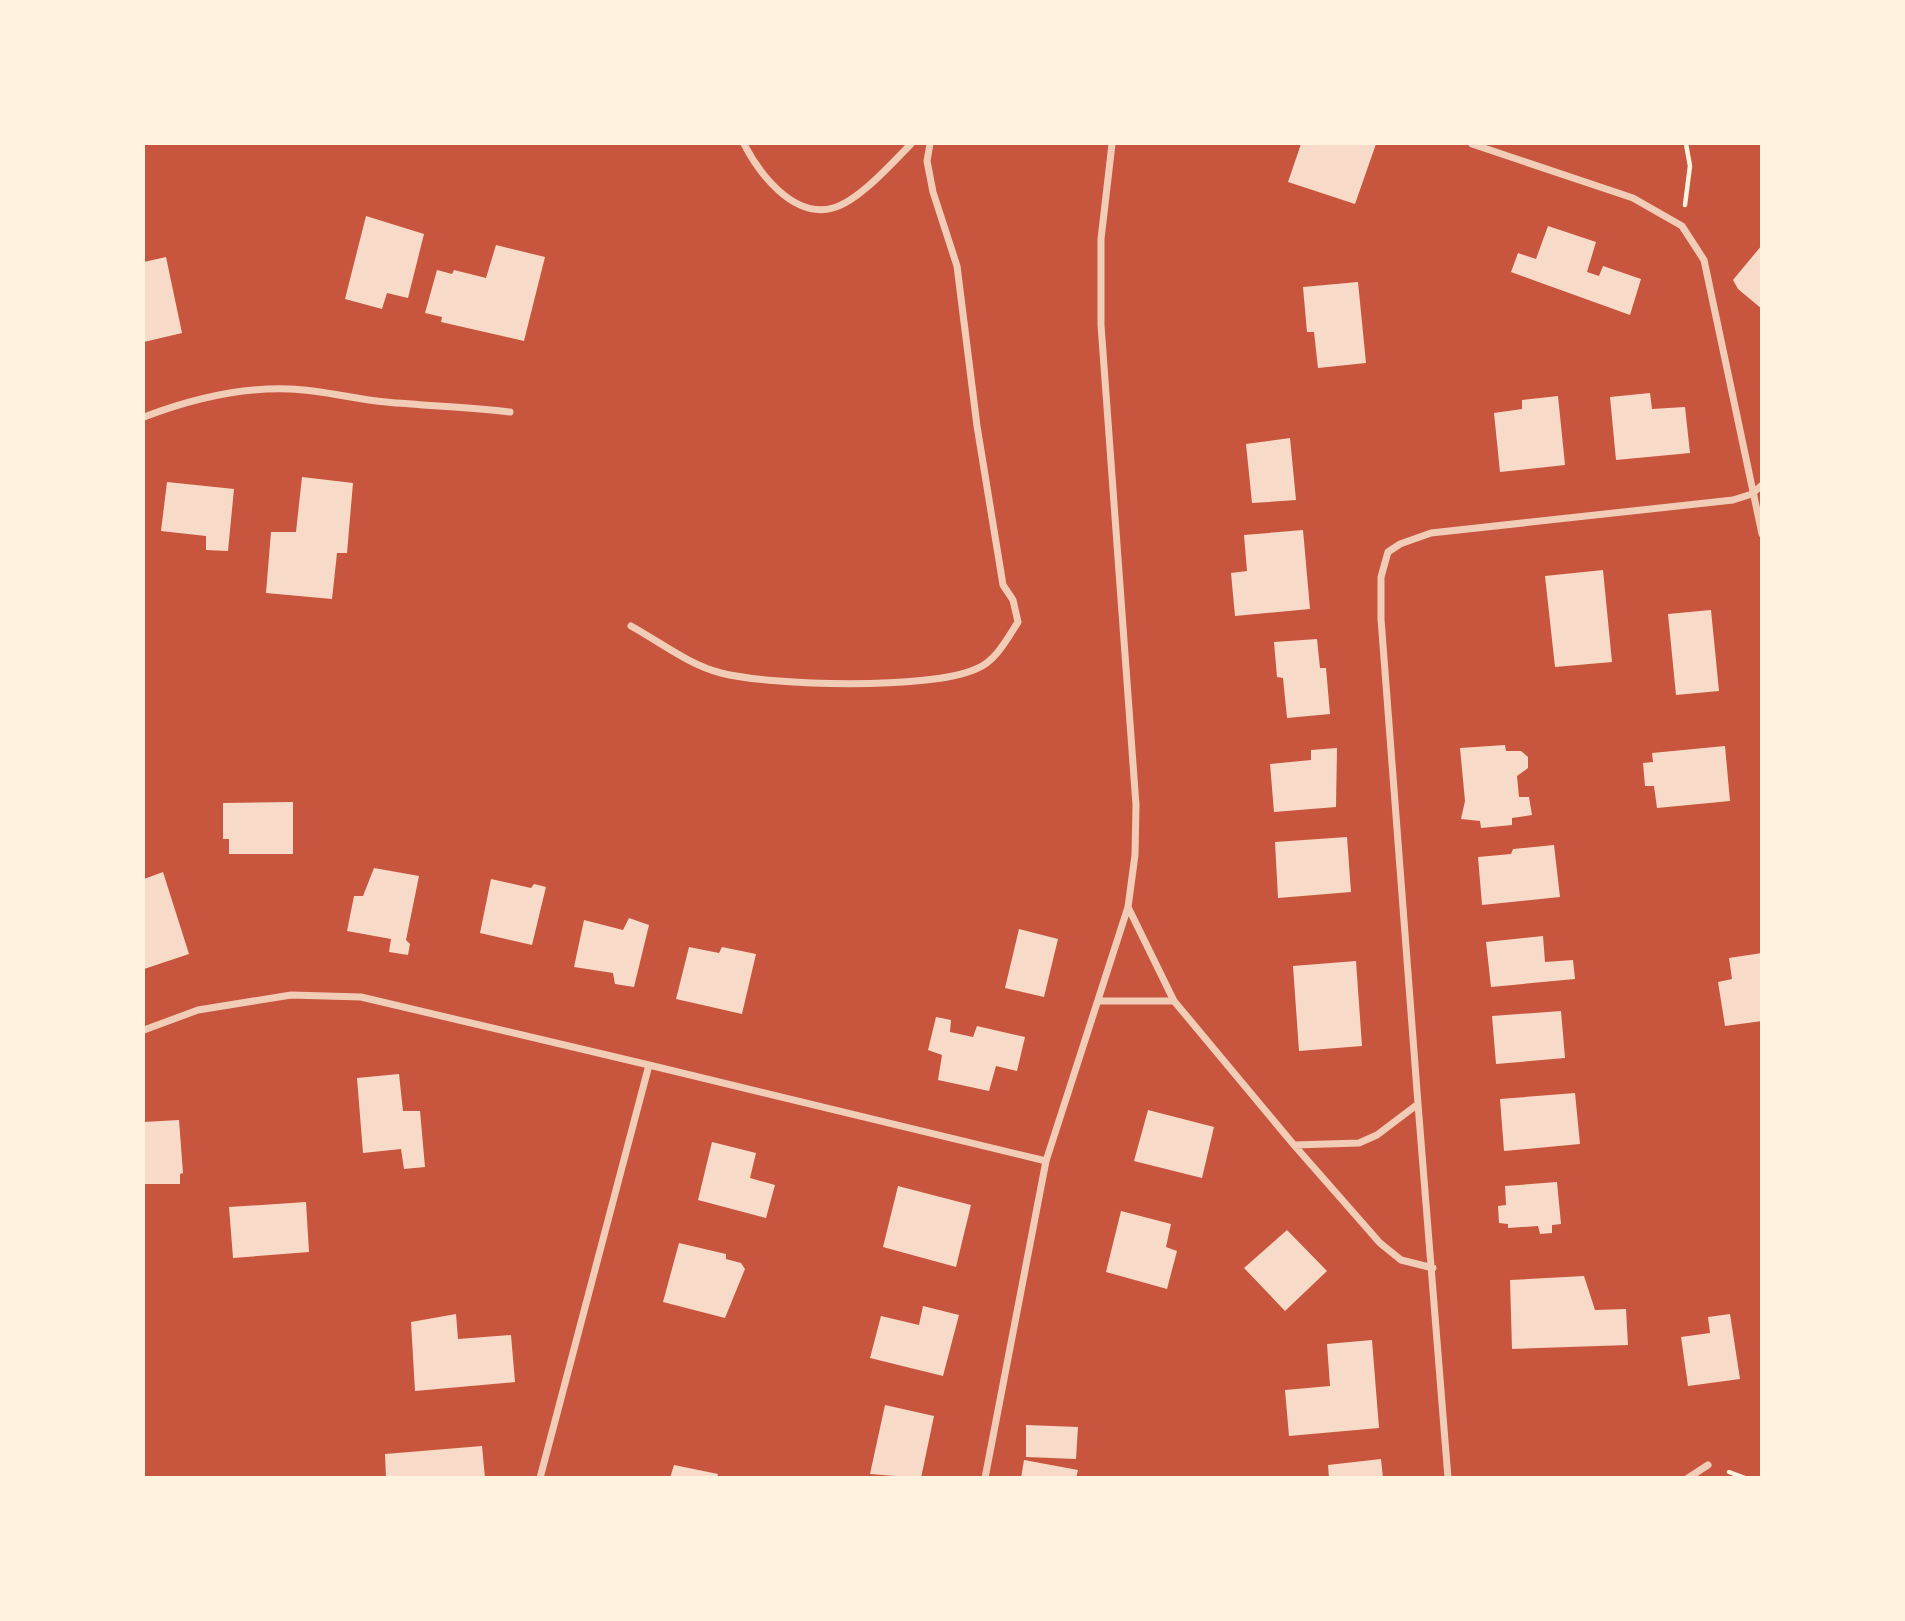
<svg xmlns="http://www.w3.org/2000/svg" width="1905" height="1621" font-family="'Open Sans',sans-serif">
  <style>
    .building { fill: #f7dbc8 }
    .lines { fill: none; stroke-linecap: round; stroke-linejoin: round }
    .path { stroke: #fff3e0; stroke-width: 4.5 }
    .minor { stroke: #f1ccb7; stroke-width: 7 }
  </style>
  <rect width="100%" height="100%" fill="#c8553d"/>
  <!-- building -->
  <path class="building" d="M1301,144H1376L1355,204L1288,182Z
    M366,216L424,234L408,298L387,293L382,309L345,299Z
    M1548,226L1596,242L1587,272L1599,276L1603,266L1641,279L1630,315L1511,272L1518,253L1536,259Z
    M496,245L545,257L524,341L441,322L442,317L425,313L437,270L452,274L454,270L486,278Z
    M1762,245V309L1738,289L1733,280Z
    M166,257L182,333L144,342V262Z
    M1358,282L1366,363L1318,368L1314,332H1307L1303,287Z
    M1650,393L1652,409L1685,407L1690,453L1616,460L1610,397Z
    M1558,396L1565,465L1500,472L1494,413L1522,409V400Z
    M1290,438L1296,500L1252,503L1246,444Z
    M302,477L353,483L347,553H337L332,599L266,593L271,532H296Z
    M167,482L234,489L228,551L206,550V536L161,531Z
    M1303,530L1310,609L1235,616L1231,573L1247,571L1244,535Z
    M1603,570L1612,662L1555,667L1545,576Z
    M1711,610L1719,691L1676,695L1668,614Z
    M1317,639L1320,668H1326L1330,714L1287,718L1283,678L1277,677L1274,642Z
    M1505,745L1506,751H1521L1528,757V768L1517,776L1519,797H1529L1532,815L1512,818V825L1481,828L1480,821L1461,819L1465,801L1460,748Z
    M1725,746L1730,801L1657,808L1654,786H1645L1643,763L1653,762L1652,753Z
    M1337,748L1336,807L1274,812L1270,764L1311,760V750Z
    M293,802V854H229V839H223V803Z
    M1347,837L1351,892L1278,898L1275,842Z
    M1554,845L1560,897L1482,905L1478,857L1511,854L1513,849Z
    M374,868L419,876L406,940L410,944L408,955L389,952L391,939L347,931L354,896H363Z
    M163,872L189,954L144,969V879Z
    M491,879L531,888L534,884L546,887L532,945L480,933Z
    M629,918L649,925L634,987L615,984L613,973L574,967L584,920L623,930Z
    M1019,929L1058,939L1044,997L1005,988Z
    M1543,936L1545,962L1573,960L1575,979L1491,987L1486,942Z
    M689,947L719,953L722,947L756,954L742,1014L676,999Z
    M1762,953V1021L1725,1026L1718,982L1732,979L1729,958Z
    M1356,961L1362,1046L1299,1051L1293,966Z
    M1561,1011L1565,1058L1496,1064L1492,1016Z
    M936,1017L951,1020L950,1032L973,1037L977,1026L1025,1037L1017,1071L996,1066L989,1091L938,1080L942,1055L928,1050Z
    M399,1074L403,1111H420L425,1167L404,1169L401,1149L363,1153L357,1078Z
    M1575,1093L1580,1144L1504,1151L1500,1099Z
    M1148,1110L1214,1127L1202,1178L1134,1161Z
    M179,1120L183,1173L180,1174V1184H144V1122Z
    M712,1142L756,1153L750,1178L775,1185L766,1218L698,1200Z
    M1557,1182L1561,1224L1552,1225V1233L1540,1234L1538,1226L1508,1228V1224L1499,1223L1498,1206L1506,1205L1505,1186Z
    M898,1186L971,1205L956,1267L883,1247Z
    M306,1202L309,1252L233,1258L229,1207Z
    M1121,1211L1171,1224L1166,1247L1177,1251L1167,1289L1106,1272Z
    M1287,1230L1327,1271L1285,1311L1244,1268Z
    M679,1243L726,1254V1259L741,1263L745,1269L725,1318L663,1302Z
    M1584,1276L1595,1310L1626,1309L1628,1345L1512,1349L1510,1280Z
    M923,1306L959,1315L943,1376L870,1358L881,1316L919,1325Z
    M456,1314L458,1339L511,1335L515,1382L415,1391L411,1322Z
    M1730,1314L1740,1379L1688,1386L1681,1337L1710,1333L1708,1317Z
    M1372,1340L1379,1428L1289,1436L1285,1390L1330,1386L1327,1344Z
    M885,1405L934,1416L921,1478L870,1474Z
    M1026,1425L1078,1427L1076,1459L1026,1457Z
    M482,1446L485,1478H386L385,1454Z
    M1381,1459L1383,1478H1329L1328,1465Z
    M1024,1460L1078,1470L1076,1478H1021Z
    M674,1465L718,1474L717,1478H670Z"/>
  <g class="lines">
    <!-- path -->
    <path class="path" d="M1685,205L1690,166L1686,144
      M1729,1472L1745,1478"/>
    <!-- minor -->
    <path class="minor" d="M744,144C759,173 793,219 833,208C859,201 892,163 911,144
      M1472,144L1633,198L1682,226L1704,260L1762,534
      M144,417C191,399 240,387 290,389C322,390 354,399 386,402C428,406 468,407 510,412
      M631,626C660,642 689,665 721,673C772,686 929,690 976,669C996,661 1007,639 1018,622L1013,600L1003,585L977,426L957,266L933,192L927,161L930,144
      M1098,1001H1174L1128,907
      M1174,1001L1294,1145L1359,1143L1377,1135L1418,1104L1381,619V577L1388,552L1400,544L1431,533L1733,500L1752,494L1762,485
      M144,1030L198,1010L291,995L361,997L649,1065
      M1418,1104L1448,1478
      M1294,1145L1380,1243L1401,1260L1433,1268
      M540,1478L649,1065L1046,1161
      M985,1478L1046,1161L1128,907L1135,855L1136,805L1101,325V239L1112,144
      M1688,1478L1708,1465"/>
  </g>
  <!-- border -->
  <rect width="1905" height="1621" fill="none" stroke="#fff3e0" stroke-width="290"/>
</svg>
